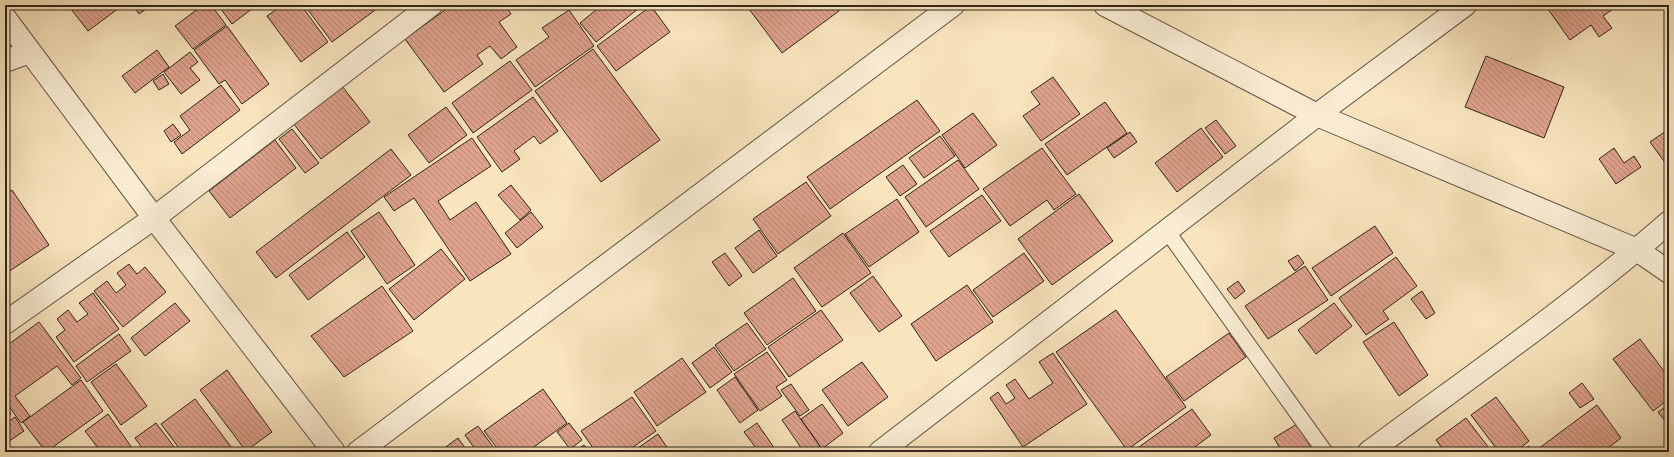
<svg xmlns="http://www.w3.org/2000/svg" width="1674" height="457" font-family="'IM FELL DW Pica',serif">
  <style>
    .building { fill: url(#building-back-hatch); stroke: #2f261a }
    .lines { fill: none; stroke-linecap: round; stroke-linejoin: round }
    .lane-casing { stroke: #615643; stroke-width: 17 }
    .street-casing { stroke: #615643; stroke-width: 24 }
    .lane { stroke: #faedd4; stroke-width: 15 }
    .street { stroke: #faedd4; stroke-width: 22 }
  </style>
  <defs>
    <pattern id="building-back-hatch" width="6" height="6" patternUnits="userSpaceOnUse"><rect width="6" height="6" fill="#e0a38e"/><path d="M-1 5l2 2M0 0l6 6M5-1l2 2" fill="none" stroke="#b68573"/></pattern>
  </defs>
  <rect width="100%" height="100%" fill="#f8e4bd"/>
  <filter id="stains"><feTurbulence type="fractalNoise" baseFrequency=".005" numOctaves="4"/><feColorMatrix values="0 0 0 0 .2 0 0 0 0 .09 0 0 0 0 .02 0 0 0 .5 -.17"/></filter>
  <radialGradient id="worn" r=".72"><stop offset=".6" stop-color="#630" stop-opacity="0"/><stop offset="1" stop-color="#630" stop-opacity=".3"/></radialGradient>
  <!-- building -->
  <path class="building" d="M68,5H123L88,31Z
    M133,5H152L139,14Z
    M203,5H211L226,25L193,49L175,26Z
    M218,5H257L232,24Z
    M283,5H301L328,42L301,62L267,16Z
    M307,5H382L332,42L305,6Z
    M452,5H505L511,14L499,22L517,47L501,59L490,46L477,55L483,64L444,92L405,39Z
    M602,5H643L596,42L580,23Z
    M746,5H835L839,11L782,53Z
    M1545,5H1619L1603,16L1612,28L1599,37L1591,25L1570,40Z
    M651,6L670,32L616,71L597,46Z
    M569,10L594,46L535,87L516,60L549,37L542,28Z
    M227,26L269,84L242,104L225,80L219,84L194,50Z
    M593,49L660,140L601,182L535,91Z
    M157,50L169,67L135,93L122,76Z
    M190,52L198,62L190,68L200,80L181,94L164,72Z
    M1486,56L1564,87L1544,138L1465,107Z
    M510,61L532,90L473,133L452,103Z
    M163,74L169,84L159,90L153,81Z
    M1053,77L1080,114L1041,141L1023,116L1040,104L1031,92Z
    M221,85L240,110L182,154L174,142L190,130L180,116Z
    M342,86L370,122L321,159L293,123Z
    M533,97L558,131L540,144L534,136L514,151L520,159L502,172L477,137Z
    M917,100L940,131L830,209L807,177Z
    M1105,102L1127,133L1067,175L1045,144Z
    M446,107L467,135L429,163L408,135Z
    M973,113L997,145L965,168L942,135Z
    M1216,120L1236,146L1225,154L1205,128Z
    M173,124L181,135L171,142L164,131Z
    M1201,128L1223,157L1177,192L1155,163Z
    M292,129L319,163L305,173L279,139Z
    M1669,129V168L1650,142Z
    M1130,132L1137,142L1114,158L1107,148Z
    M940,136L955,156L924,178L909,158Z
    M472,138L491,166L438,201L450,220L476,202L511,254L470,281L414,198L394,211L384,197Z
    M275,140L296,168L230,218L209,191Z
    M1042,148L1076,194L1054,210L1047,200L1010,226L983,189Z
    M1614,148L1624,163L1634,156L1641,167L1616,184L1599,159Z
    M391,149L411,175L276,278L256,252Z
    M958,160L979,189L926,227L905,197Z
    M903,165L917,184L900,196L886,177Z
    M806,182L831,216L778,254L753,219Z
    M511,185L531,210L520,220L498,195Z
    M12,190L49,245L5,274V194Z
    M1079,194L1113,241L1052,285L1018,239Z
    M982,195L1001,221L949,257L930,231Z
    M897,199L919,232L869,267L845,234Z
    M379,212L415,265L387,284L351,231Z
    M531,212L543,227L517,248L505,233Z
    M1375,226L1393,253L1331,296L1312,268Z
    M759,230L777,256L753,273L735,248Z
    M347,232L365,257L308,300L289,275Z
    M843,233L871,273L822,307L794,268Z
    M441,249L465,279L414,320L389,289Z
    M725,253L742,276L729,286L712,262Z
    M1024,253L1044,281L993,317L973,290Z
    M1298,255L1304,263L1295,271L1288,261Z
    M1396,257L1417,286L1383,311L1389,319L1366,335L1339,298Z
    M129,264L137,274L145,267L166,292L123,327L94,291L107,281L116,293L126,285L117,273Z
    M1305,266L1328,300L1268,339L1245,306Z
    M873,276L902,316L879,332L850,293Z
    M793,278L816,311L767,345L744,313Z
    M1238,281L1245,291L1235,299L1227,289Z
    M967,285L993,322L936,361L911,324Z
    M382,286L413,331L344,377L311,336Z
    M1422,291L1435,313L1426,319L1411,299Z
    M93,293L119,329L74,362L56,337L65,330L57,319L68,310L77,322L88,314L79,303Z
    M175,303L190,321L145,356L131,338Z
    M1334,303L1352,326L1316,354L1298,330Z
    M821,310L843,340L789,377L768,347Z
    M1116,310L1186,407L1127,450L1056,352Z
    M39,322L81,378L72,385L57,366L15,396L30,416L21,423L5,401V347Z
    M1394,322L1428,375L1399,396L1363,342Z
    M747,323L766,349L734,371L715,345Z
    M1229,333L1246,357L1184,401L1166,377Z
    M119,334L131,351L87,382L76,366Z
    M1640,339L1669,378V399L1653,411L1613,359Z
    M714,347L732,372L710,388L692,363Z
    M767,352L787,380L776,387L782,396L760,411L734,374Z
    M1053,353L1087,404L1023,447L990,398L998,392L1006,404L1015,398L1006,385L1015,379L1029,399L1053,383L1039,362Z
    M682,358L706,392L657,426L634,392Z
    M862,362L888,397L848,426L822,390Z
    M116,364L147,406L121,425L91,382Z
    M227,370L272,432L246,451L200,390Z
    M735,377L758,410L740,423L717,390Z
    M81,380L103,411L46,452L23,422Z
    M1582,383L1594,399L1580,408L1569,393Z
    M791,384L809,410L800,416L781,390Z
    M543,389L567,423L527,452H500L484,431Z
    M632,397L656,431L626,452H596L581,431Z
    M1496,397L1529,441L1515,452H1499L1471,415Z
    M195,399L235,452H182L161,424Z
    M822,404L843,433L822,449L801,419Z
    M1669,404V426L1658,412Z
    M1597,405L1621,438L1603,452H1540L1538,449Z
    M5,406L11,414L5,419Z
    M1192,409L1211,435L1188,452H1132Z
    M795,411L824,452H804L782,420Z
    M108,414L135,452H101L85,431Z
    M15,417L24,431L5,444V424Z
    M1466,418L1492,452H1445L1436,440Z
    M156,423L178,452H145L135,438Z
    M569,423L582,440L570,449L557,432Z
    M757,423L777,452H759L744,432Z
    M1297,424L1314,452H1282L1274,438Z
    M478,426L496,451L495,452H477L465,435Z
    M658,434L670,452H632Z
    M458,438L468,452H439Z
    M584,445L589,452H574Z
    M1529,446L1534,452H1522L1521,451Z"/>
  <g class="lines">
    <defs>
      <path id="lane" d="M1167,231L1325,452"/>
      <path id="street" d="M1105,5L1317,115L1637,250L1669,272
        M5,18L154,218L334,452
        M5,61L30,52
        M5,323L154,218L431,5
        M358,452L953,5
        M880,452L1317,115L1465,5
        M1369,452C1470,377 1574,305 1669,222"/>
    </defs>
    <!-- lane casing -->
    <use href="#lane" class="lane-casing"/>
    <!-- street casing -->
    <use href="#street" class="street-casing"/>
    <!-- lane -->
    <use href="#lane" class="lane"/>
    <!-- street -->
    <use href="#street" class="street"/>
  </g>
  <!-- margin -->
  <rect width="1674" height="457" fill="none" stroke="#f8e4bd" stroke-width="20"/>
  <rect x="6" y="6" width="1662" height="445" fill="none" stroke="#2f261a" stroke-width="2"/>
  <rect x="10" y="10" width="1654" height="437" fill="none" stroke="#2f261a"/>
  <rect width="100%" height="100%" filter="url(#stains)"/>
  <rect width="100%" height="100%" fill="url(#worn)"/>
</svg>
